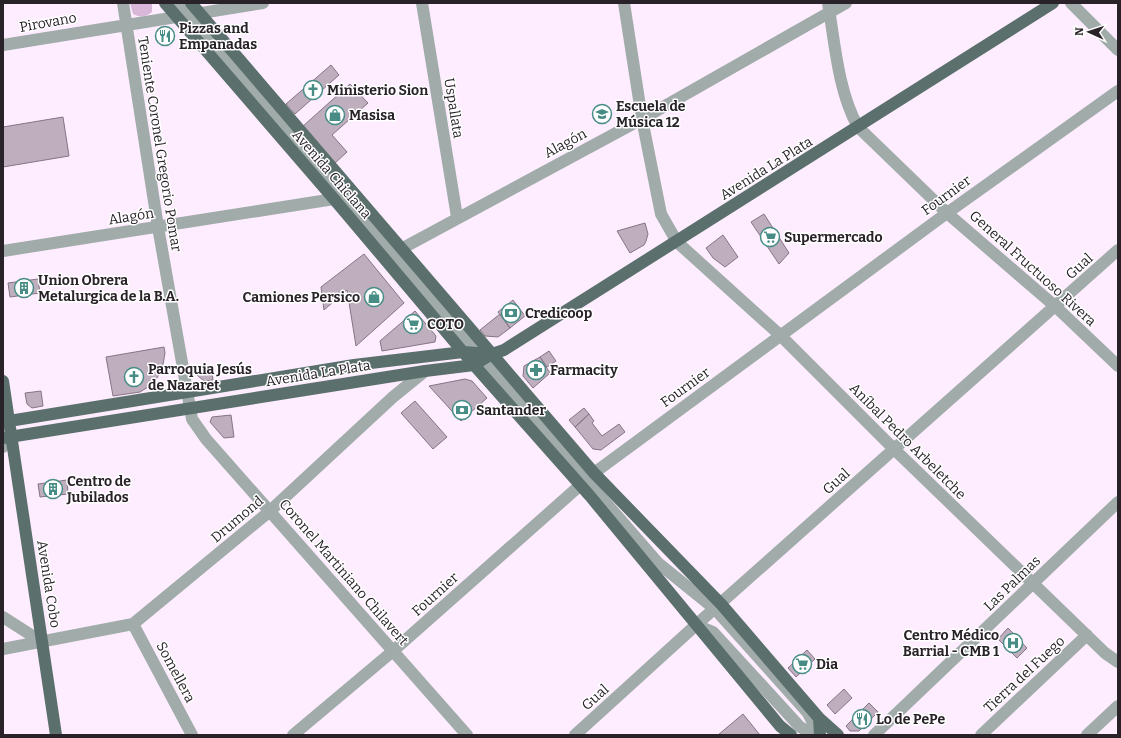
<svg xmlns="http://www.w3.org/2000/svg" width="1121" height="738" font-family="Bitter,serif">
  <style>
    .green { fill: #d8b7d9 }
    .building { fill: #beaebe; stroke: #847585 }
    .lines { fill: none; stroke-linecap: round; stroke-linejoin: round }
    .minor { stroke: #a0abaa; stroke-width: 12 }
    .major { stroke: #5b706d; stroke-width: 12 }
    .labels { text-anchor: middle; stroke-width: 3; stroke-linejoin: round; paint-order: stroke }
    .street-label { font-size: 14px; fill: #292329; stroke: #fff }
    .poi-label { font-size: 14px; font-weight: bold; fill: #292329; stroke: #fff; text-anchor: start }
  </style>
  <rect width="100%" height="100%" fill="#feedfe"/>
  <!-- green -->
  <path class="green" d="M130,3H152V12C146,17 140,18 133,14Z"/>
  <!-- building -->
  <path class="building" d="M331,65L339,75L295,114L286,104Z
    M350,84L368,103L332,135L347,152L335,163L302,127Z
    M63,117L69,156L3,167V127Z
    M764,214L789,253L779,264L751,222Z
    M645,223L648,234L646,241L644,245L630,253L617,231Z
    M723,235L738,257L725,267L713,258L706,248Z
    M364,254L404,303L356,346L347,290L324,310L321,287Z
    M38,279L40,293L10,297L8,283Z
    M513,300L525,316L510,328L498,312Z
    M415,311L436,336L435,342L382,351L380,341Z
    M500,314L510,328L498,337L485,336L480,330Z
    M164,347L165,353L162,370L153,384L140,392L113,396L106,357Z
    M549,351L556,361L547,367L540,357Z
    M540,357L550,373L533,388L523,376L524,366Z
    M211,367L213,380L204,381L197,375L196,369Z
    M465,379L472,381L487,398L461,421L429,386Z
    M41,391L43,406L32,408L27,404L25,393Z
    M415,401L447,437L433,449L401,413Z
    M584,408L589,414L575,427L569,420Z
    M589,414L594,421L592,423L602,436L619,424L625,432L601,450L593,449L575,427Z
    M231,415L234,437L224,438L210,422L212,417Z
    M67,480L68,494L40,497L38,484Z
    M1008,628L1027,648L1017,658L998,639Z
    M807,650L815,659L796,677L788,668Z
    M844,689L852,698L835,714L827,705Z
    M869,703L878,712L859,731H850L846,726Z
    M743,714L760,735H718Z"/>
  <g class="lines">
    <!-- minor -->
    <path class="minor" d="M123,3L158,227L192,419L206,439L467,735
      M178,3L463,335L483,361L658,563L715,609L808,713L819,735
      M422,3L457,217
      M624,3L642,119L661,214L677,242L780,335L894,449L1105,653L1118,662
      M828,3C835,44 838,91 858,127L947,213L1056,307L1118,366
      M1071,3L1118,50
      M3,45L263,3
      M401,249L642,119L846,3
      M3,251L334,199
      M3,447L11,437
      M3,617L42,642
      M133,624L192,735
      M696,625L713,632L800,727L815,735
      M3,649L133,624L270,511L393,397L425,371
      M293,735L393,651L594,473L947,213L1118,91
      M575,735L696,625L1118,250
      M874,735L1118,502
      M981,735L1087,635
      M1087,735L1118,706"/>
    <!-- major -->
    <path class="major" d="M165,3L334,199L474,365L590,496L780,726L791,735
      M191,3L594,473L721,604L819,718L838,735
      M3,381L56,735
      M3,422L354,365L463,352L492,354
      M3,438L425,371L474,365L492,354L504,350L1053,3
      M819,718L820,735"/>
  </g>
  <!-- icons -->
  <defs>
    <symbol id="restaurant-ring" viewBox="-11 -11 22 22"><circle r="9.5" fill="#fff" stroke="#478d86" stroke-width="1.5"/><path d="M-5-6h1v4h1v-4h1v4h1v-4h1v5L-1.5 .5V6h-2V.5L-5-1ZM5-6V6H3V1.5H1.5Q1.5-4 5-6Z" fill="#478d86"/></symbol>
    <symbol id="church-ring" viewBox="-11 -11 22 22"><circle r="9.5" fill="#fff" stroke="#478d86" stroke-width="1.5"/><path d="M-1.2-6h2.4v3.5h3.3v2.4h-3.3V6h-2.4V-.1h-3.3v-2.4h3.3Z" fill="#478d86"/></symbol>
    <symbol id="school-ring" viewBox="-11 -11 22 22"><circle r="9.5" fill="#fff" stroke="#478d86" stroke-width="1.5"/><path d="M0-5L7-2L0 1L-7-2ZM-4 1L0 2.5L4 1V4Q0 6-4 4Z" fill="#478d86"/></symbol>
    <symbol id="shop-ring" viewBox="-11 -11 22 22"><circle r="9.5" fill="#fff" stroke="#478d86" stroke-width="1.5"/><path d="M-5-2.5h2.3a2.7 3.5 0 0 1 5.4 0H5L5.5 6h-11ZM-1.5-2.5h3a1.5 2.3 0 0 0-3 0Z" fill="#478d86"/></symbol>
    <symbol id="supermarket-ring" viewBox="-11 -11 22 22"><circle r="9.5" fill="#fff" stroke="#478d86" stroke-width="1.5"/><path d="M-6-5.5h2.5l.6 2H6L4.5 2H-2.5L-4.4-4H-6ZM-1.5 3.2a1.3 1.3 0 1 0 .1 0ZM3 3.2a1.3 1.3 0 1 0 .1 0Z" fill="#478d86"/></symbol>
    <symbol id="building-ring" viewBox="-11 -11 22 22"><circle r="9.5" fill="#fff" stroke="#478d86" stroke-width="1.5"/><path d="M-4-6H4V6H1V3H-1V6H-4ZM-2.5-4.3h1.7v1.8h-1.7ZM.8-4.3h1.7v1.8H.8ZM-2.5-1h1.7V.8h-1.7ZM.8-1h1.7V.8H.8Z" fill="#478d86"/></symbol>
    <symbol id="bank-ring" viewBox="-11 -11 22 22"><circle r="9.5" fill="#fff" stroke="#478d86" stroke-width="1.5"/><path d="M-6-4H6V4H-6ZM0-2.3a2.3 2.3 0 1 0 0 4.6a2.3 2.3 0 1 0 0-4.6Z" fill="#478d86"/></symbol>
    <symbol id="pharmacy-ring" viewBox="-11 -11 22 22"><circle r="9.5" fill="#fff" stroke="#478d86" stroke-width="1.5"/><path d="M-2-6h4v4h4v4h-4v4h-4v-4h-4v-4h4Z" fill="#478d86"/></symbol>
    <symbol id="hospital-ring" viewBox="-11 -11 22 22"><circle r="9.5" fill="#fff" stroke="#478d86" stroke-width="1.5"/><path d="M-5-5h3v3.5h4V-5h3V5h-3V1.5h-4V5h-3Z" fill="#478d86"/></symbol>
  </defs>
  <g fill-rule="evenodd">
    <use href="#restaurant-ring" x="154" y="25" width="22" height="22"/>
    <use href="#church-ring" x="302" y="79" width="22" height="22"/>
    <use href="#school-ring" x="591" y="103" width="22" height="22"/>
    <use href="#shop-ring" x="324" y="104" width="22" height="22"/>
    <use href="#supermarket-ring" x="759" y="226" width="22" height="22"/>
    <use href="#building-ring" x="13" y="277" width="22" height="22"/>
    <use href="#shop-ring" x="363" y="286" width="22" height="22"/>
    <use href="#bank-ring" x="500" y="302" width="22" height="22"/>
    <use href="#supermarket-ring" x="402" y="313" width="22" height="22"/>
    <use href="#pharmacy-ring" x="525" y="359" width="22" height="22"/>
    <use href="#church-ring" x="123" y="366" width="22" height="22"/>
    <use href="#bank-ring" x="451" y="399" width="22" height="22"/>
    <use href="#building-ring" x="42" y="478" width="22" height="22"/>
    <use href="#hospital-ring" x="1002" y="632" width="22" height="22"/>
    <use href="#supermarket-ring" x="791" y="653" width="22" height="22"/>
    <use href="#restaurant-ring" x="851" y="708" width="22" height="22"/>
  </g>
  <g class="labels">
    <!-- street labels -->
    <g class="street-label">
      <text transform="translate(48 22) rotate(-10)" y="5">Pirovano</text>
      <text transform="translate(454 108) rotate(81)" y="5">Uspallata</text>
      <text transform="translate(565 143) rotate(-28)" y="5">Alagón</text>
      <text transform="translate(160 144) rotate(81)" y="5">Teniente Coronel Gregorio Pomar</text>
      <text transform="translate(766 168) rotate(-32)" y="5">Avenida La Plata</text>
      <text transform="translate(332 174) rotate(49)" y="5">Avenida Chiclana</text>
      <text transform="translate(946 195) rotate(-36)" y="5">Fournier</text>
      <text transform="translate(131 216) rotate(-9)" y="5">Alagón</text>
      <text transform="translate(1079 266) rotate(-42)" y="5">Gual</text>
      <text transform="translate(1033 268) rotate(42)" y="5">General Fructuoso Rivera</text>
      <text transform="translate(318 373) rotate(-9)" y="5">Avenida La Plata</text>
      <text transform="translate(685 387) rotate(-36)" y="5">Fournier</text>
      <text transform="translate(908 441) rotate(45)" y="5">Aníbal Pedro Arbeletche</text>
      <text transform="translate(836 481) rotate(-42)" y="5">Gual</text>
      <text transform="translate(237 519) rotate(-40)" y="5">Drumond</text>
      <text transform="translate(344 572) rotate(49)" y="5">Coronel Martiniano Chilavert</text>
      <text transform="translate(1012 583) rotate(-44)" y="5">Las Palmas</text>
      <text transform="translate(49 584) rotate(81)" y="5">Avenida Cobo</text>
      <text transform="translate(435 594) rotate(-42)" y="5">Fournier</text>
      <text transform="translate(176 672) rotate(62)" y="5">Somellera</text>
      <text transform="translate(1024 674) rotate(-43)" y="5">Tierra del Fuego</text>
      <text transform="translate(595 697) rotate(-42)" y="5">Gual</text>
    </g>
    <!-- poi labels -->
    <g class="poi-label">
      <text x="179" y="33">Pizzas and<tspan x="179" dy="16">Empanadas</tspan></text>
      <text x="327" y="95">Ministerio Sion</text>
      <text x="616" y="111">Escuela de<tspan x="616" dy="16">Música 12</tspan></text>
      <text x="349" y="120">Masisa</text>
      <text x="784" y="242">Supermercado</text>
      <text x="38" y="285">Union Obrera<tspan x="38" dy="16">Metalurgica de la B.A.</tspan></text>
      <text x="360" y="302" text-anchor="end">Camiones Persico</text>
      <text x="525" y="318">Credicoop</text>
      <text x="427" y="329">COTO</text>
      <text x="148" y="374">Parroquia Jesús<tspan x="148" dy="16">de Nazaret</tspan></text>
      <text x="550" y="375">Farmacity</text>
      <text x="476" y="415">Santander</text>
      <text x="67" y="486">Centro de<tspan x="67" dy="16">Jubilados</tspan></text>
      <text x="999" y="640" text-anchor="end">Centro Médico<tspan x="999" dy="16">Barrial - CMB 1</tspan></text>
      <text x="816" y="669">Dia</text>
      <text x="876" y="724">Lo de PePe</text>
    </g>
  </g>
  <!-- border -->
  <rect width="1121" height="738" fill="none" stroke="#292329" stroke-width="8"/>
  <!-- north arrow -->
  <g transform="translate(1089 32) rotate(273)" stroke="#ffffff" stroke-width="3" paint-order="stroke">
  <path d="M0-3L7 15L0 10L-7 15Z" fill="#292329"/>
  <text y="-6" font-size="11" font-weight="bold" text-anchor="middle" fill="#292329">N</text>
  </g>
</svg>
